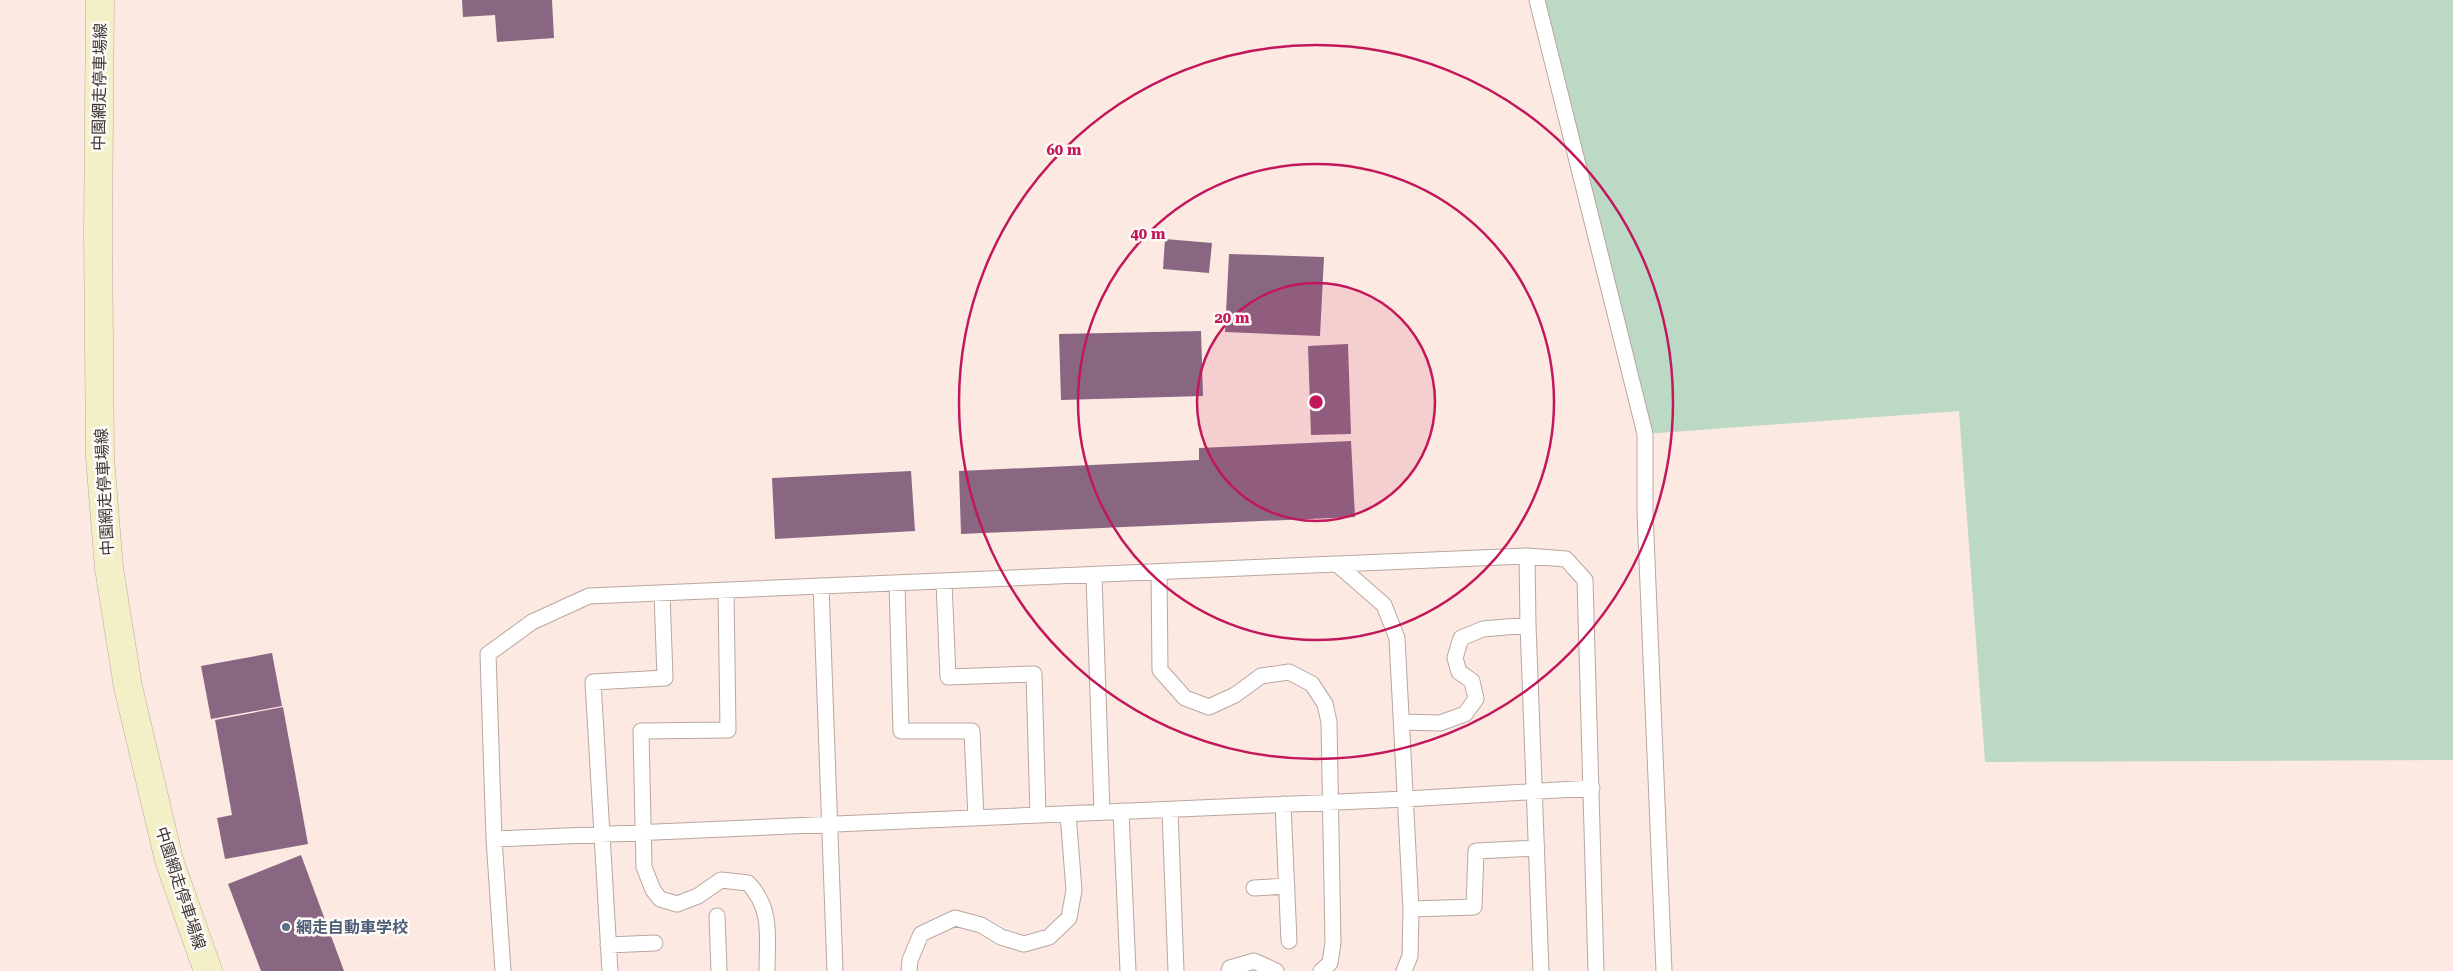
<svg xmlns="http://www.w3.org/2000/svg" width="2453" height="971" font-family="'Roboto Serif','Noto Sans JP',serif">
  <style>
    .green { fill: #bbd9c4 }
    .building { fill: #896783 }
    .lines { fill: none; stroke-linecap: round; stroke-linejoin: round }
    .lane-casing { stroke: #b9a79f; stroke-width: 17 }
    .secondary-casing { stroke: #b9a79f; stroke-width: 29 }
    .lane { stroke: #fff; stroke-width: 15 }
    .secondary { stroke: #f3f0c7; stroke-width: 28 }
    .ring { fill: none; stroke: #c2185b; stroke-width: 2.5 }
    .service-dot { fill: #5c6f8a; stroke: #fefaf8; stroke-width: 2 }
    .labels { text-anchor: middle; stroke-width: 5; stroke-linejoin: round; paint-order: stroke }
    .street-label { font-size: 16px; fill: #3c3532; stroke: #fefaf8 }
    .service-label { font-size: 16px; font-weight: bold; fill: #4e5e75; stroke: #fefaf8; text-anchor: start }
    .centre { fill: #c2185b; stroke: #fefaf8; stroke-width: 2.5 }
    .ring-label { font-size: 15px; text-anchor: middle; font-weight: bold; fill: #c2185b; stroke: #fefaf8; stroke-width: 5; stroke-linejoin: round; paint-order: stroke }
  </style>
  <rect width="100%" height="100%" fill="#fce9e1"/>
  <!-- green -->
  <path class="green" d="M1537,0H2453V760L1985,762L1959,411L1645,434Z"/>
  <!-- building -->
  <path class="building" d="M462,0H552L554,38L497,42L495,15L463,17Z
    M1165,239L1212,243L1209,273L1163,269Z
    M1229,254L1324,257L1320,336L1225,332Z
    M1201,331L1203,396L1061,400L1059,334Z
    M1348,344L1351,434L1311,435L1308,346Z
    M1351,441L1355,517L961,534L959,471L1199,460V448Z
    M911,471L915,531L775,539L772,478Z
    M272,653L282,706L211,719L201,666Z
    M283,707L308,844L225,859L217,818L232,815L215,720Z
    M301,855L344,971H261L228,884Z"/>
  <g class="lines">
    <defs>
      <path id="lane" d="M1537,0L1645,434V512L1664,971
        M1527,556L1528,625L1541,971
        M1337,564L1527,556L1566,559L1585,580L1596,971
        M1159,572L1160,670L1185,698L1209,707L1235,695L1261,676L1289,672L1312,684L1325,704L1329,722L1333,943L1330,963L1321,971
        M1094,576L1102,812
        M944,582L948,677L1034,674L1038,815
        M897,583L901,731H972L976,818
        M821,586L835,971
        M726,591L728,730L641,731L644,867L653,890L660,899L677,904L698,896L721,880L748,883C773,909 767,937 767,971
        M1402,722L1440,723L1465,714L1476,699L1472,681L1459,672L1455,658L1461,638L1483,629L1528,625
        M1283,804L1289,941
        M1170,810L1176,971
        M1121,811L1128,971
        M494,839L1406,799L1592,788
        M1254,888L1287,886
        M1411,909L1474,907L1476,851L1537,848
        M717,916L719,971
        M608,945L655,943
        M503,971L494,839L488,654L532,622L589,596L1337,564L1384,605L1397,638L1411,909L1410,956L1404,971
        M610,971L593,682L665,678L662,593
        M909,971L910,960L921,934L955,918L981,925L1001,937L1024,944L1049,937L1069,918L1074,890L1068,814
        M1229,971L1230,968L1254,961L1276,971"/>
      <path id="secondary" d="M100,0L98,232L100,458L109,568L128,687L169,860L208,971"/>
    </defs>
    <!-- lane casing -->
    <use href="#lane" class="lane-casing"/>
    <!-- secondary casing -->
    <use href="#secondary" class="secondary-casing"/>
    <!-- lane -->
    <use href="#lane" class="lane"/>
    <!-- secondary -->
    <use href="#secondary" class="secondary"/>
  </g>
  <!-- distance rings -->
  <circle cx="1316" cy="402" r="119" fill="#c2185b" fill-opacity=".12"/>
  <g class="ring">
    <circle cx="1316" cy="402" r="119"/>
    <circle cx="1316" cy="402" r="238"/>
    <circle cx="1316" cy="402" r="357"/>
  </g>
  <!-- markers -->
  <circle class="service-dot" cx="286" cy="927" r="5"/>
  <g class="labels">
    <!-- street labels -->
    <g class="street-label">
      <text transform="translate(99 87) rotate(-89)" y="6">中園網走停車場線</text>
      <text transform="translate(104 492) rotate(-93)" y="6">中園網走停車場線</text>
      <text transform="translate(181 888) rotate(72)" y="6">中園網走停車場線</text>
    </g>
    <!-- service labels -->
    <g class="service-label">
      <text x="296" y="933">網走自動車学校</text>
    </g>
  </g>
  <circle cx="1316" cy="402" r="8" class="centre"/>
  <g class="ring-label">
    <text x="1064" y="155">60 m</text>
    <text x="1148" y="239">40 m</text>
    <text x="1232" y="323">20 m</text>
  </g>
</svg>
